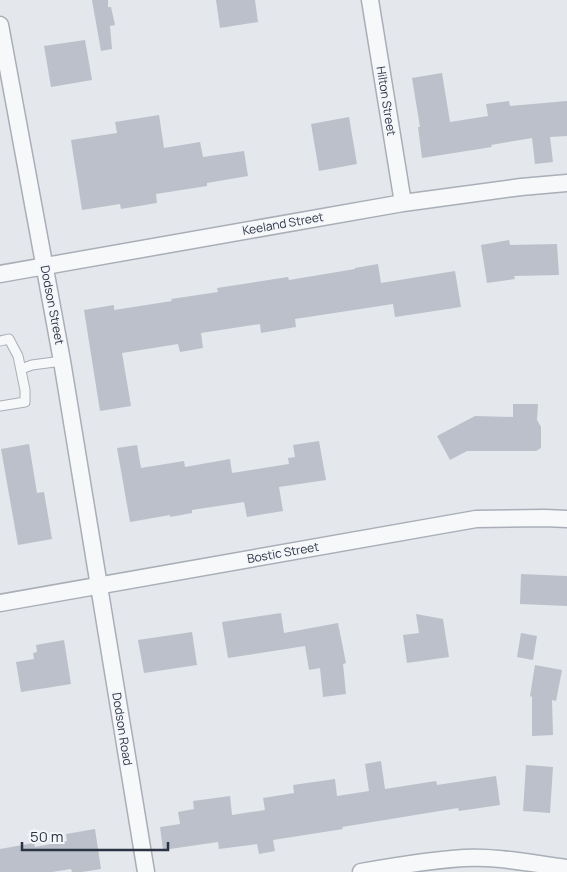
<svg xmlns="http://www.w3.org/2000/svg" width="567" height="872" font-family="Manrope,sans-serif">
  <style>
    .building { fill: #bbc0ca }
    .lines { fill: none; stroke-linecap: round; stroke-linejoin: round }
    .lane-casing { stroke: #a9aeb7; stroke-width: 11 }
    .street-casing { stroke: #a9aeb7; stroke-width: 19 }
    .lane { stroke: #f7f8fa; stroke-width: 9 }
    .street { stroke: #f7f8fa; stroke-width: 16 }
    .labels { text-anchor: middle; stroke-width: 4; stroke-linejoin: round; paint-order: stroke }
    .street-label { font-size: 12px; fill: #2b3445; stroke: #f4f6f9 }
  </style>
  <rect width="100%" height="100%" fill="#e4e7ec"/>
  <!-- building -->
  <path class="building" d="M92,0H108V7H111L115,25L110,26L112,49L101,51Z
    M216,0H255L258,22L220,28Z
    M85,40L92,80L51,87L44,46Z
    M442,73L450,122L488,116L486,104L509,101L510,106L567,101V136L550,137L553,162L535,164L532,138L491,145L492,147L422,158L418,127H420L412,78Z
    M159,115L164,148L200,142L203,157L244,151L248,176L207,183V186L156,194L157,203L121,209L120,204L82,210L71,140L117,133L115,122Z
    M349,117L357,164L319,171L311,124Z
    M509,240L510,245L557,244L559,275L514,276L515,279L487,283L481,245Z
    M378,264L381,283L455,271L461,307L395,317L393,304L295,319L296,327L261,333L260,324L201,333L203,348L180,352L178,344L122,353L131,406L100,411L84,310L114,305V310L172,301L171,299L218,292L217,288L288,277L289,280L355,269V268Z
    M513,404H538L537,420L541,427V448L536,451H467L450,460L437,436L475,416L513,417Z
    M319,441L326,480L279,487L283,511L247,517L244,502L192,510V513L170,517V515L130,522L117,448L137,445L141,468L184,461L185,467L230,459L232,473L289,464L288,458L295,457L293,445Z
    M29,444L37,493L44,492L52,539L18,545L1,449Z
    M521,574L567,576V606L520,604Z
    M281,613L284,633L338,623L346,663L343,664L346,694L323,697L320,668L309,670L305,646L228,658L222,622Z
    M416,614L443,619L449,657L407,663L403,635L419,633Z
    M192,632L197,665L144,673L138,640Z
    M521,633L537,636L533,660L517,657Z
    M64,640L71,684L21,692L16,662L34,659L33,653L37,652L36,645Z
    M535,665L562,670L556,701L552,700L553,735L532,736V697L530,696Z
    M381,761L385,789L436,781L437,785L496,776L500,805L459,811L458,808L342,827L343,829L273,840L275,851L259,854L257,844L219,849L218,842L163,850L160,827L180,824L178,812L194,809L193,801L230,796L232,815L265,810L263,798L294,793L293,785L335,779L337,796L369,791L365,764Z
    M526,765L553,767L550,813L523,811Z
    M95,829L101,869L82,872H72L71,869L52,872H0V849L34,843L35,847L67,841L66,834Z"/>
  <g class="lines">
    <defs>
      <path id="lane" d="M0,341L9,339L18,356L25,390V402L0,406
        M21,369L32,365L62,361"/>
      <path id="street" d="M370,0L403,203
        M0,25L62,361L146,872
        M0,274L403,203L521,187L567,183
        M0,603L476,519L545,518L567,519
        M361,872C395,866 429,860 464,858C497,856 534,864 567,868"/>
    </defs>
    <!-- lane casing -->
    <use href="#lane" class="lane-casing"/>
    <!-- street casing -->
    <use href="#street" class="street-casing"/>
    <!-- lane -->
    <use href="#lane" class="lane"/>
    <!-- street -->
    <use href="#street" class="street"/>
  </g>
  <g class="labels">
    <!-- street labels -->
    <g class="street-label">
      <text transform="translate(386 101) rotate(81)" y="4">Hilton Street</text>
      <text transform="translate(283 224) rotate(-10)" y="4">Keeland Street</text>
      <text transform="translate(52 305) rotate(79)" y="4">Dodson Street</text>
      <text transform="translate(283 553) rotate(-10)" y="4">Bostic Street</text>
      <text transform="translate(122 729) rotate(81)" y="4">Dodson Road</text>
    </g>
  </g>
  <!-- scale -->
  <path d="M22 842v8h146v-8" fill="none" stroke="#2b3445" stroke-width="2.5"/>
  <text x="30" y="842" font-size="15" fill="#2b3445" stroke="#f4f6f9" stroke-width="4" paint-order="stroke">50 m</text>
</svg>
